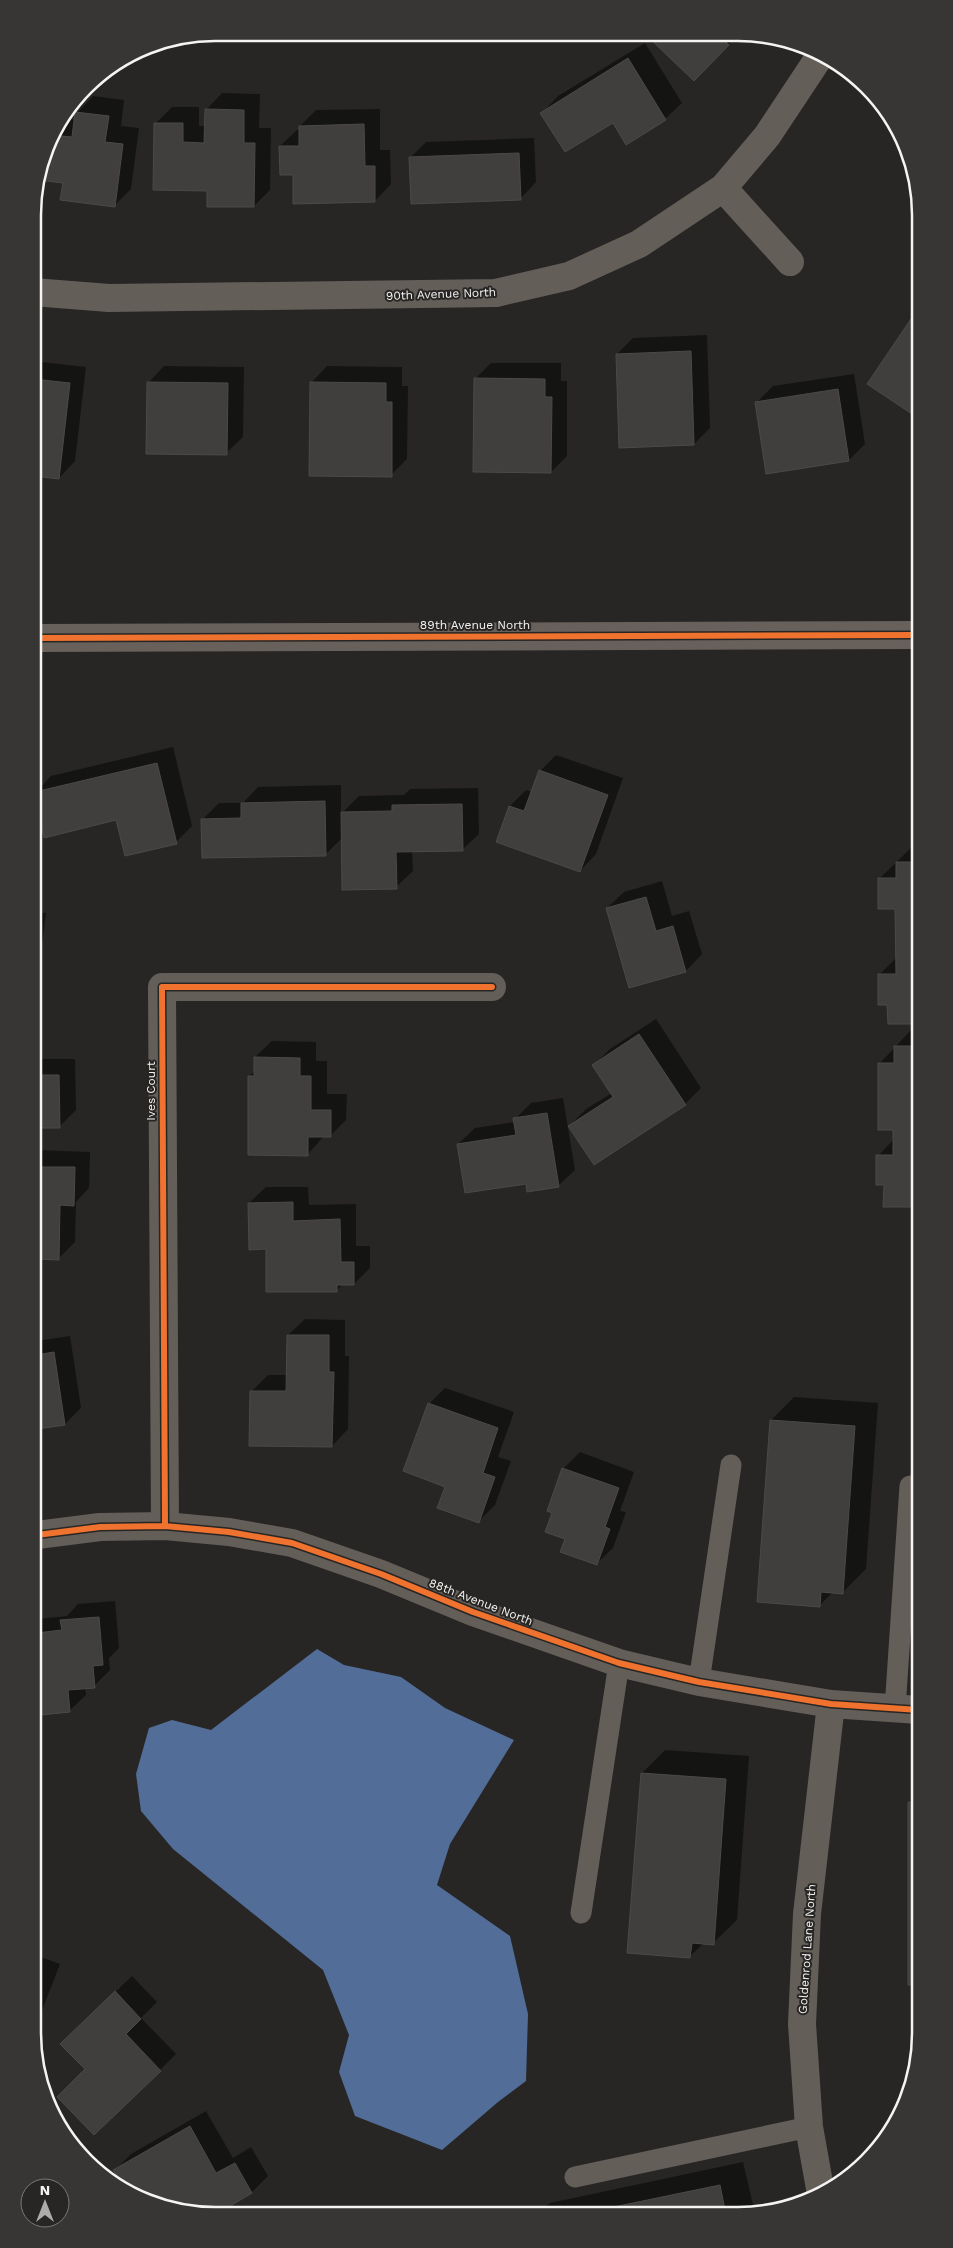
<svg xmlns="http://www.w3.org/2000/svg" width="953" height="2248" font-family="'Work Sans',sans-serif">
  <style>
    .water { fill: #536d99 }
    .shadow { fill: #0007 }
    .building { fill: #403f3e; stroke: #4b4a49 }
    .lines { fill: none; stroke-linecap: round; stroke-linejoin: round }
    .lane { stroke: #645e59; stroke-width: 21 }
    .street { stroke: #645e59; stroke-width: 28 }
    .secondary { stroke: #68605b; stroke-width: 28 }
    .cycleway-casing { stroke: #282624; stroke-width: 9 }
    .cycleway { stroke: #ef722f; stroke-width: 6 }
    .labels { text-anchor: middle; stroke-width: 4; stroke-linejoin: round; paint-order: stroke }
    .street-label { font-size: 12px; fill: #f5f4f2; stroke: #282624 }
    .rim { fill: none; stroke: #f5f4f2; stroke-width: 2.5 }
  </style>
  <rect width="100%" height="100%" fill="#272625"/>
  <!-- water -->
  <path class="water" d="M317,1649L344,1665L401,1677L445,1708L514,1740L450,1844L437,1885L510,1936L528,2014L526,2081L498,2102L442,2150L355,2116L339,2072L349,2035L323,1970L173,1849L141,1811L136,1774L149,1728L172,1720L211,1730Z"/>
  <!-- shadow -->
  <path class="shadow" d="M648,35L737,36L694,79Z
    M645,43L682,103L665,119L542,113L558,96Z
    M222,93L260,94L259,128H271L270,190L254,206L208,189L155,124L172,107H199V126H206V110Z
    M93,96L124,100L121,126L139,128L131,189L114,206L64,182L39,179L51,134L64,118L75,120L77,113Z
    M380,109V150H390L391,184L375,201L294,173L280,146L297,130H300V126L316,110Z
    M534,138L536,182L520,199L410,158L426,142Z
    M707,335L710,428L694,444L617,354L633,338Z
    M33,361L86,367L75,461L59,478L34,475Z
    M491,363H561V381H567V456L551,472L475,379Z
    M164,366L244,367L243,437L226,453L148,383Z
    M327,366L402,367V386H408L407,459L391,475L311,383Z
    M854,374L865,444L849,460L767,473L756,403L773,386Z
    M173,747L192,826L176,842L117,818L45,836L35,793L51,776Z
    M556,755L623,778L596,854L580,871L510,806L526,790L532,792L540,771Z
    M341,785V814L359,796L404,795L410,789L478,788L479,834L462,850L412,851L413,871L396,887L343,837L325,855L203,819L219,803H243L258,787Z
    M916,843L917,1022L888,1004L879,975L897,957L896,908L879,879Z
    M35,863H41L36,912L46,913L41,954L35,960Z
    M662,881L672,916L689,911L702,954L686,971L629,987L607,908L624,892Z
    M35,987H41V1059H75L76,1110L59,1127H36Z
    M656,1019L701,1088L685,1104L569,1126L586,1109L612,1093L594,1065L610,1049Z
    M917,1024L918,1206L885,1184L878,1156L894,1139V1129L879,1064Z
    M272,1041L316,1042V1061H327V1094H347L346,1120L330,1136H324L308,1154L249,1076L255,1071V1057Z
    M563,1098L575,1170L558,1186L527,1183L458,1144L475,1128L515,1122V1119L531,1103Z
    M36,1150L90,1152L89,1188L76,1202L75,1242L59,1258H36Z
    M266,1187H308L309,1205L356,1204V1246H370V1268L354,1284H343L337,1290L267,1248L249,1203Z
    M305,1319L345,1320V1356H349L348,1429L332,1446L252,1391L268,1375H288V1335Z
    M70,1336L81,1408L65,1424L39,1428L37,1430L36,1341Z
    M445,1388L514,1412L498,1457L511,1461L495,1505L479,1521L447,1486L429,1404Z
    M794,1397L878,1403L866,1569L842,1593L833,1592L819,1606L771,1420Z
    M580,1452L634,1472L620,1511L626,1512L613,1548L596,1564L567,1538L553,1512L549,1510L564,1468Z
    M115,1601L119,1648L109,1658L110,1670L94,1686L85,1687L86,1695L69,1711L37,1686V1619L67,1616L78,1604Z
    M665,1750L749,1756L737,1920L713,1943H704L690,1956L642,1773Z
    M919,1792L920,1984L909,1802Z
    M38,1956L60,1964L38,2021Z
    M132,1976L157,2002L141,2018L176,2054L160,2070L86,2069L78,2028Z
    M206,2111L233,2158L251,2147L268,2176L252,2192L217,2212H180L160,2205L154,2194L143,2200L127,2192L115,2170L131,2154Z
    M743,2162L754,2209L542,2210L550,2203Z"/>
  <!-- building -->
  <path class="building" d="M646,35L720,36L729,45L694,81Z
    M628,58L666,120L626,145L613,123L565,152L540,113Z
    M205,109L244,110V143H255L254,207H207V191L153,190L154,123H183V142L204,143Z
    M75,112L109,116L105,142L123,144L115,207L60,200L63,183L39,180L51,135L72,137Z
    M364,124L365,166H375V202L293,204V175H280L279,146H299V126Z
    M519,153L521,200L411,204L409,157Z
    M915,313V416L867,384Z
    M691,351L694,445L619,448L616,354Z
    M474,378L545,379V397H552L551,473L473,472Z
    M33,379L70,383L59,479L34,476Z
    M147,382L228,383L227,455L146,454Z
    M310,382L386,383V402H392V477L309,476Z
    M838,389L849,461L766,474L755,402Z
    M157,763L177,844L125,856L116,820L44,838L35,792Z
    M539,770L608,795L580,872L496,842L509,806L524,811Z
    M325,801L326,856L202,858L201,819L241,818V803Z
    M462,804L463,851L396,852L397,889L342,890L341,812L392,811V805Z
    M896,862H916L917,1024H888L887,1005H878V974H896L895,909H878V878H896Z
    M646,897L656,931L673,926L686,972L629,988L606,908Z
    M639,1034L686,1105L594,1165L568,1126L613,1097L592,1065Z
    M894,1046H917L918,1207H883L884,1185H876V1155H893V1130H878V1063H894Z
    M254,1057L300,1058V1076H311V1110H331V1137H308V1156L248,1155V1076H254Z
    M36,1075H59L60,1128H36Z
    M547,1113L559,1187L527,1192L526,1184L465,1193L457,1144L516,1135L513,1118Z
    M36,1167H75L74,1206L60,1205L59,1260L36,1259Z
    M293,1202V1221L340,1219L341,1262H354V1285H337V1292H266V1249L249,1250L248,1203Z
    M287,1335H329V1372H334L332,1447L249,1446L250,1391H286Z
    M54,1352L65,1425L37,1429L36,1355Z
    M428,1403L498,1428L483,1473L495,1477L479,1523L437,1508L445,1487L403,1471Z
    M770,1420L855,1426L843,1594L821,1592L820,1607L757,1602Z
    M562,1468L619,1488L605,1527L610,1529L597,1565L560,1552L565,1539L545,1532L552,1513L547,1511Z
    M99,1617L103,1665L93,1666L95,1688L68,1690L70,1712L41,1715L37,1688V1633L62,1630L60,1620Z
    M641,1773L726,1779L714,1945L692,1943L690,1958L627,1953Z
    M908,1802H919L920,1985H908Z
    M115,1991L141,2019L126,2034L161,2071L94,2135L57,2097L85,2069L60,2044Z
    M190,2126L216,2173L235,2163L252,2193L220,2212H180L159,2205L153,2195L144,2200L125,2190L113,2170Z
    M720,2185L725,2210H599Z"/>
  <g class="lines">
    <!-- lane -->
    <path class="lane" d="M699,1682L731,1465
      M895,1709L910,1486
      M581,1913L619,1663
      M575,2177L809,2127"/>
    <!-- street -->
    <path class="street" d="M723,188L767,136L822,53
      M33,292L109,298L496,293L569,276L639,244L723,188L790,262
      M165,1526L162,987H492
      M37,1535L100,1527L165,1526L229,1532L292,1543L381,1574L473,1612L619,1663L699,1682L831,1704L919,1710
      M821,2194L809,2127L802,2024L807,1914L831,1704"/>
    <!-- secondary -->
    <path class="secondary" d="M34,638L916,635"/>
    <defs>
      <path id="cycleway" d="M34,638L916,635
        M165,1526L162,987H492
        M37,1535L100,1527L165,1526L229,1532L292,1543L381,1574L473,1612L619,1663L699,1682L831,1704L919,1710"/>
    </defs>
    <!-- cycleway casing -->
    <use href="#cycleway" class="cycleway-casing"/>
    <!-- cycleway -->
    <use href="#cycleway" class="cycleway"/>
  </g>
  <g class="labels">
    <!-- street labels -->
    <g class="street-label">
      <text transform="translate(441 294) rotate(-2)" y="4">90th Avenue North</text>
      <text x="475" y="629">89th Avenue North</text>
      <text transform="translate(151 1091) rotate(-90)" y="4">Ives Court</text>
      <text transform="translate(481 1602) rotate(21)" y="4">88th Avenue North</text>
      <text transform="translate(807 1949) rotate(-86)" y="4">Goldenrod Lane North</text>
    </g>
  </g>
  <!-- crop -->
  <path d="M0 0H953V2248H0ZM215 41H738A174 174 0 0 1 912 215V2033A174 174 0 0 1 738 2207H215A174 174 0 0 1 41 2033V215A174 174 0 0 1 215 41Z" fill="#383634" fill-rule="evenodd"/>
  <path class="rim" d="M215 41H738A174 174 0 0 1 912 215V2033A174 174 0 0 1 738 2207H215A174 174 0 0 1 41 2033V215A174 174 0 0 1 215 41Z"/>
  <!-- north arrow -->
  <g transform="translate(45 2203)"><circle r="24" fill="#282624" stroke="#7a7876"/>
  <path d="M0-4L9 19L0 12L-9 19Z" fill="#adacaa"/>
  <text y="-8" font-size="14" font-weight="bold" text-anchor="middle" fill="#f5f4f2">N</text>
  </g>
</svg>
